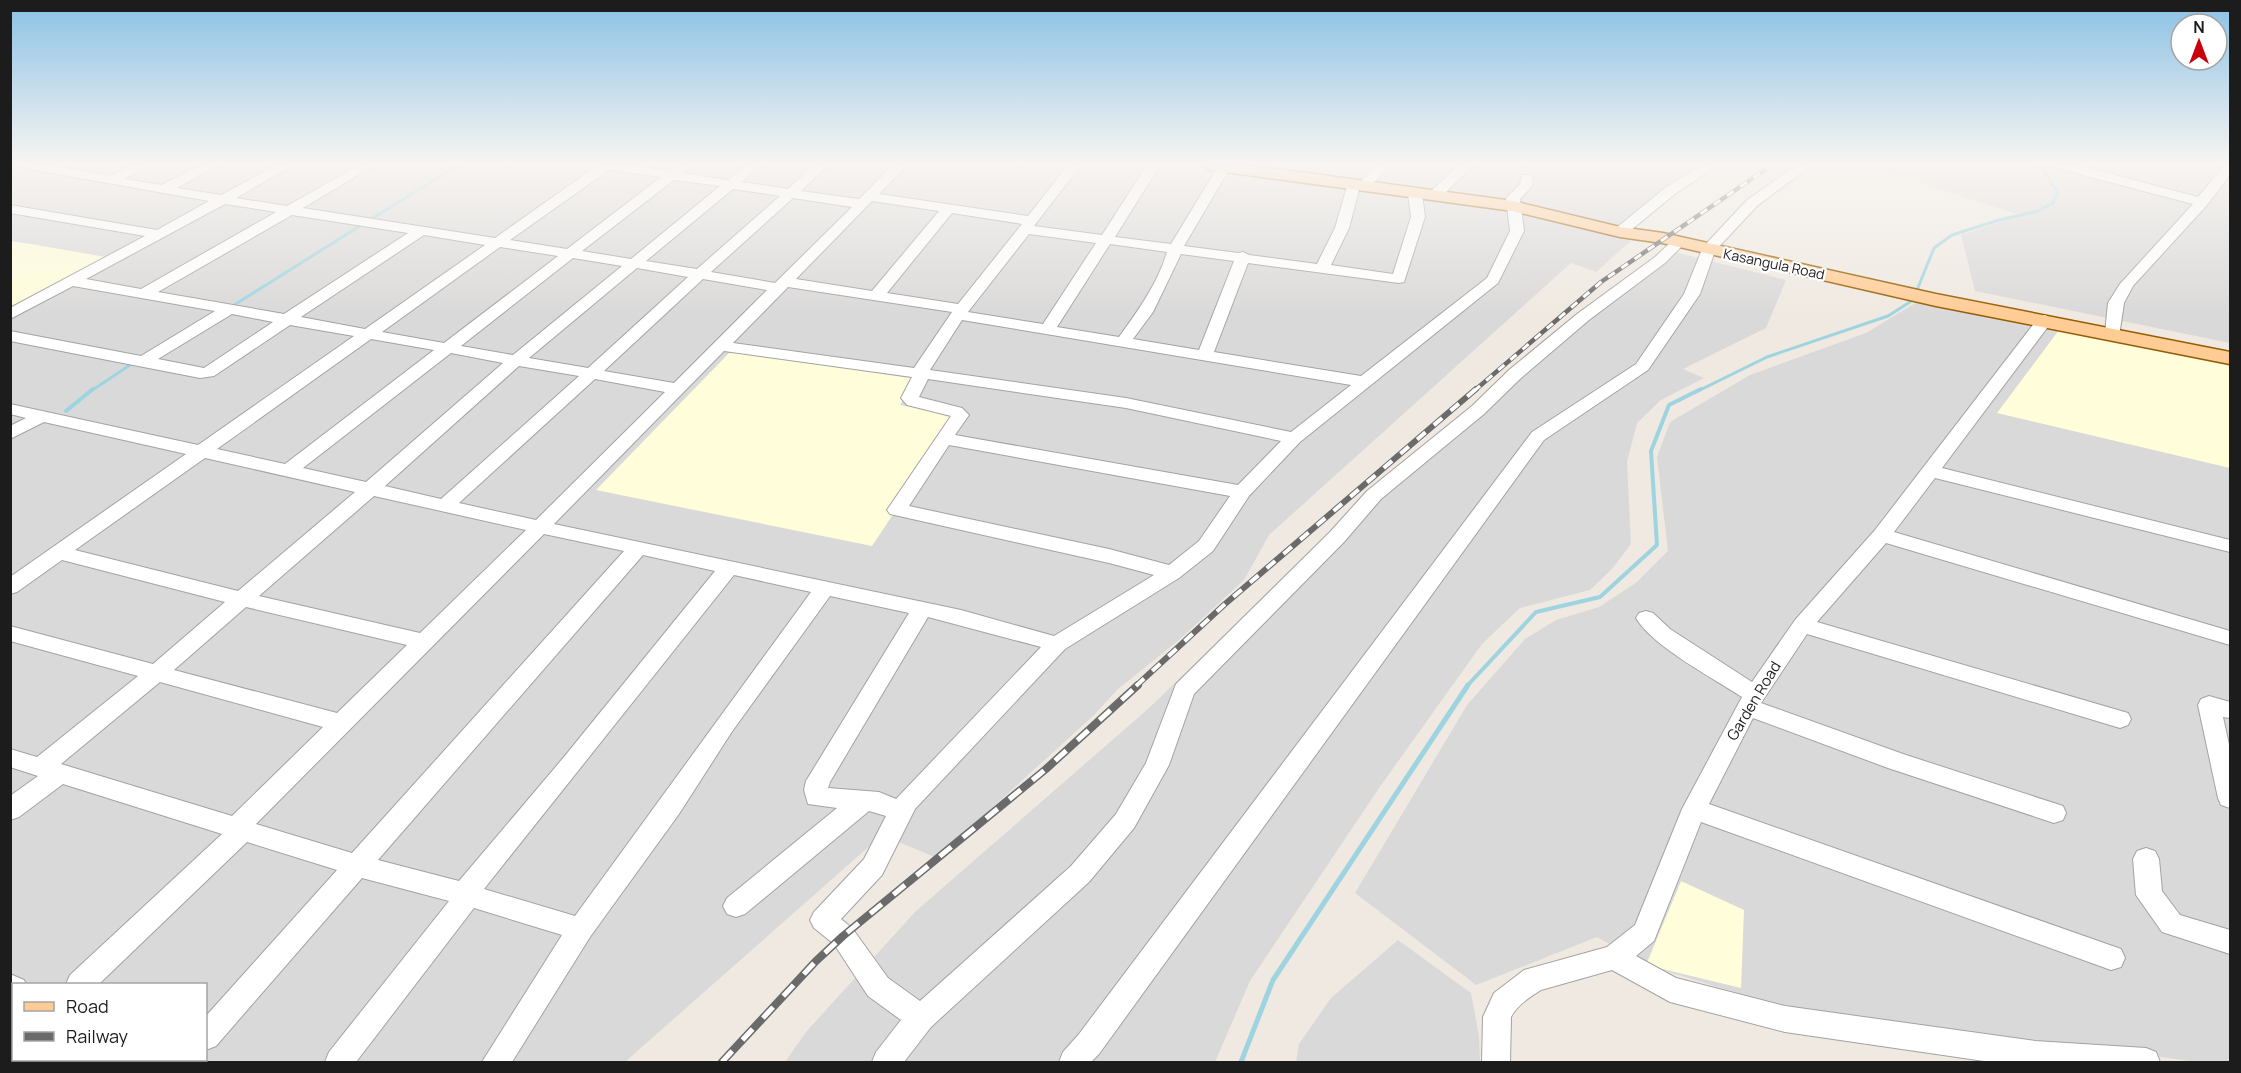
<svg xmlns="http://www.w3.org/2000/svg" width="2241" height="1073" font-family="Manrope,sans-serif">
  <style>
    .residential { fill: #dad9d9; fill-rule: evenodd }
    .education { fill: #fffdda }
    .lines { fill: none; stroke-linecap: round; stroke-linejoin: round }
    .stream-far2 { stroke: #9ed4e0; stroke-width: 3 }
    .stream-far1 { stroke: #9ed4e0; stroke-width: 4 }
    .stream { stroke: #9ed4e0; stroke-width: 5 }
    .minor-casing { stroke: #a3a3a3; stroke-width: 2 }
    .major-casing { stroke: #955c00; stroke-width: 3 }
    .minor { fill: #fff; fill-rule: evenodd }
    .major { fill: #ffcc96; fill-rule: evenodd }
    .rail-far2-casing { stroke: #6a6a6a; stroke-width: 4.5 }
    .rail-far1-casing { stroke: #6a6a6a; stroke-width: 6 }
    .rail-casing { stroke: #6a6a6a; stroke-width: 8 }
    .rail-far2 { stroke: #fff; stroke-width: 3; stroke-dasharray: 8; stroke-linecap: butt }
    .rail-far1 { stroke: #fff; stroke-width: 4; stroke-dasharray: 11; stroke-linecap: butt }
    .rail { stroke: #fff; stroke-width: 5; stroke-dasharray: 15; stroke-linecap: butt }
    .labels { text-anchor: middle; stroke-width: 4.5; stroke-linejoin: round; paint-order: stroke }
    .far-street-label { font-size: 14px; fill: #1c1c1c; stroke: #fff }
    .street-label { font-size: 15px; fill: #1c1c1c; stroke: #fff }
  </style>
  <rect width="100%" height="100%" fill="#efe9e1"/>
  <!-- residential -->
  <path class="residential" d="M10,165H1193L1367,188L1212,165H1712L1624,227L1557,215L1615,233L1631,241L1596,272L1571,263L1269,535L1244,580L1179,640L1117,690L1094,715L937,858L882,835L625,1062H11V314L224,198L105,257L11,241ZM916,380L899,405L958,415L597,490ZM14,984H206V1060H14Z
    M1861,165H2230V343L1975,291L1961,235L2020,215Z
    M1663,249L1786,280L1766,328L1683,369L1704,378L1661,400L1637,423L1627,462L1631,544L1612,569L1590,590L1520,608L1482,644L1379,788L1250,981L1215,1062H785L806,1032L916,911L1149,708L1365,498Z
    M1922,299L2230,366V1062H2196L2128,1052L1954,1038L1802,1013L1646,965L1597,937L1476,985L1355,893L1467,705L1525,639L1556,620L1599,607L1637,582L1668,551L1657,457L1670,422L1750,375L1866,333Z
    M1398,940L1471,993L1479,1036L1480,1062H1296L1299,1044L1331,998Z"/>
  <!-- education -->
  <path class="education" d="M10,241L31,244L105,257L11,308Z
    M2059,330L2230,366V468L1997,413Z
    M732,350L916,379L900,405L959,415L872,546L596,490Z
    M1681,881L1744,910L1741,988L1646,965Z"/>
  <g class="lines">
    <!-- stream-far2 -->
    <path class="stream-far2" d="M371,219L459,165
      M231,307L363,224
      M91,391L133,363
      M1698,391L1767,357L1888,316L1913,300L1934,248L1952,235L1999,220L2038,211L2053,203L2058,192L2046,175L2043,165"/>
    <!-- stream-far1 -->
    <path class="stream-far1" d="M66,411L93,389
      M1467,686L1536,612L1600,597L1657,545L1651,451L1669,405L1701,389"/>
    <!-- stream -->
    <path class="stream" d="M1241,1062L1273,980L1468,685"/>
    <defs>
      <path id="minor" d="M23,165H51L110,176L132,165H149L125,179L161,185L201,165H218L177,188L221,195L277,165H293L236,198L287,206L359,165H375L303,208L495,238L598,165H631L669,171L677,165H691L683,173L728,180L746,165H760L742,182L788,189L814,165H828L801,191L859,199L893,165H907L879,194L1028,216L1068,165H1081L1034,226L1102,235L1147,165H1160L1115,237L1171,244L1219,165H1228L1230,168L1184,246L1238,253L1243,252L1249,255L1317,264L1335,228L1348,183L1358,184L1376,165H1390L1367,190H1359L1349,228L1331,265L1393,274L1411,217L1408,194L1415,190L1422,194L1425,217L1404,282L1399,283L1248,263L1214,352L1361,376L1487,278L1510,231L1506,198L1520,184L1522,175H1532L1533,185L1520,199L1524,231L1498,283L1300,442L1249,496L1213,551L1179,578L1065,649L915,809L882,875L841,919L852,928L888,978L920,1001L1071,866L1116,814L1146,763L1176,684L1330,532L1367,491L1472,406L1509,370L1577,314L1655,257L1674,239H1684L1686,242L1665,263L1589,320L1521,378L1484,414L1381,499L1344,542L1194,694L1169,765L1134,828L1089,882L931,1027L904,1062H872L876,1052L901,1020L868,996L834,944L814,928L810,920L814,912L864,859L886,816L869,811L745,914L736,917L727,914L723,906L727,898L837,808L808,804L804,790L806,781L909,613L830,596L731,733L679,814L590,937L512,1062H482L562,935L474,908L356,1062H325L329,1052L449,901L362,878L216,1046L206,1050V1016L337,870L247,842L99,984H66L70,975L222,834L63,784L19,817L10,820V796L38,776L10,767V749L37,757L138,676L10,641V626L153,664L225,602L62,560L17,592L10,594V577L186,454L44,422L10,439V426L26,418L10,414V404L198,445L354,336L290,325L214,376L200,378L10,341V331L141,356L215,311L73,286L10,319V308L145,236L10,213V205L157,230L209,201L29,169ZM609,170L661,177L567,249L510,240ZM674,180L720,186L631,259L582,251ZM733,189L780,196L697,269L646,261ZM793,198L852,207L775,283L711,272ZM872,201L939,211L872,291L796,279ZM225,204L276,212L141,289L86,279ZM952,213L1022,224L958,304L887,293ZM292,215L408,233L284,314L158,292ZM1029,234L1096,243L1043,324L968,312ZM424,235L485,245L365,329L301,317ZM1110,244L1167,252C1158,283 1138,311 1119,337L1057,327ZM500,247L558,256L444,343L382,332ZM1181,254L1234,261L1199,350L1133,339L1153,312ZM573,258L622,266L513,355L461,346ZM637,268L688,277L588,368L529,358ZM703,279L767,290L674,383L604,371ZM788,287L952,312L914,368L733,343ZM232,314L273,322L204,368L158,359ZM962,320L1351,385L1291,432L1126,398L930,370ZM371,339L434,350L285,464L217,449ZM724,351L912,377L901,398L907,405L951,416L887,510L890,514L1109,563L1154,575L1054,636L961,610L554,524ZM451,353L503,363L366,482L303,468ZM519,366L579,376L441,499L385,486ZM595,379L665,392L536,520L459,503ZM928,379L1126,408L1281,441L1238,485L955,435L969,415L962,408L919,397ZM949,445L1230,496L1199,541L1169,565L1109,549L909,506ZM205,458L355,492L238,591L75,550ZM374,496L526,530L420,633L259,596ZM544,534L624,551L352,853L256,824ZM643,555L715,571L564,757L459,881L378,860ZM734,575L811,592L575,916L484,889ZM246,607L407,645L337,713L174,670ZM928,617L1041,647L896,799L879,792L828,788L830,782ZM160,682L323,727L232,816L61,764Z
        M1459,165H1473L1439,199H1429L1427,196L1429,193Z
        M1703,165H1718L1675,194L1625,235H1615L1613,232L1615,229L1665,188Z
        M1797,165H1812L1757,206L1715,251L1700,294L1648,370L1544,440L1099,1054L1091,1062H1059L1063,1052L1079,1034L1532,432L1636,364L1684,294L1703,247L1747,200Z
        M2055,165H2077L2198,197L2225,165H2230V175L2207,205L2133,286L2124,303L2119,336L2113,338L2105,333L2108,303L2120,284L2193,204L2056,168Z
        M2045,315L2053,320L1942,468L2230,540V552L1935,478L1894,532L2230,631V645L1886,543L1817,622L2128,713L2131,719L2128,725L2120,728L1807,634L1761,703L1903,754L2063,806L2066,813L2063,820L2054,823L1888,768L1753,718L1709,804L2121,949L2125,958L2121,967L2111,970L1701,822L1654,941L1636,956L1676,978L1785,1006L2035,1041L2146,1048L2156,1052L2160,1062H1991L1785,1032L1670,1002L1612,970L1541,990C1530,997 1517,1005 1511,1017L1510,1062H1482L1483,1017L1494,993L1524,970L1607,947L1635,925L1682,809L1742,697C1713,678 1652,646 1636,618L1639,613L1646,611L1653,613L1670,629L1752,682L1795,620L1875,530L2039,317Z
        M2209,696L2230,702V718L2223,717L2230,749V808L2221,805L2218,798L2198,705L2201,699Z
        M2146,848L2155,851L2159,859L2162,891L2180,915L2230,930V954L2162,932L2136,895L2133,859L2137,851Z
        M10,974L24,980L26,984H14V1002L10,1000Z
        M169,1060H198L197,1062H168Z"/>
      <path id="major" d="M1202,165H1247L1513,201L1620,227L1663,233L1936,294L2230,352V364L1936,306L1662,243L1620,237L1513,211L1210,170Z"/>
    </defs>
    <!-- minor casing -->
    <use href="#minor" class="minor-casing"/>
    <!-- major casing -->
    <use href="#major" class="major-casing"/>
    <!-- minor -->
    <use href="#minor" class="minor"/>
    <!-- major -->
    <use href="#major" class="major"/>
    <defs>
      <path id="rail-far2" d="M1474,391L1601,282L1772,165"/>
      <path id="rail-far1" d="M1136,686L1225,604L1476,389"/>
      <path id="rail" d="M722,1062L816,961L843,936L1046,769L1138,685"/>
    </defs>
    <!-- rail-far2 casing -->
    <use href="#rail-far2" class="rail-far2-casing"/>
    <!-- rail-far1 casing -->
    <use href="#rail-far1" class="rail-far1-casing"/>
    <!-- rail casing -->
    <use href="#rail" class="rail-casing"/>
    <!-- rail-far2 -->
    <use href="#rail-far2" class="rail-far2"/>
    <!-- rail-far1 -->
    <use href="#rail-far1" class="rail-far1"/>
    <!-- rail -->
    <use href="#rail" class="rail"/>
  </g>
  <!-- sky -->
  <linearGradient id="sky" x2="0" y2="1"><stop stop-color="#8ac1e5"/><stop offset="0.52" stop-color="#f8f5f2"/><stop offset="1" stop-color="#f8f5f2" stop-opacity="0"/></linearGradient>
  <rect width="2241" height="315" fill="url(#sky)"/>
  <g class="labels">
    <!-- far-street labels -->
    <g class="far-street-label">
      <text transform="translate(1774 264) rotate(12)" y="5">Kasangula Road</text>
    </g>
    <!-- street labels -->
    <g class="street-label">
      <text transform="translate(1754 701) rotate(-59)" y="5">Garden Road</text>
    </g>
  </g>
  <!-- border -->
  <rect width="2241" height="1073" fill="none" stroke="#1c1c1c" stroke-width="24"/>
  <!-- legend -->
  <rect x="12" y="983" width="195" height="78" fill="#ffffff" stroke="#a4a4a4" stroke-width="1.5"/>
  <rect x="24" y="1002" width="30" height="9" fill="#ffcc96" stroke="#a4a4a4" stroke-width="1.5"/>
  <text x="66" y="1013" font-size="18" fill="#1c1c1c">Road</text>
  <rect x="24" y="1032" width="30" height="9" fill="#6a6a6a" stroke="#a4a4a4" stroke-width="1.5"/>
  <text x="66" y="1043" font-size="18" fill="#1c1c1c">Railway</text>
  <!-- north arrow -->
  <g transform="translate(2199 42)"><circle r="28" fill="#ffffff" stroke="#a4a4a4" stroke-width="1.5"/>
  <path d="M0-4.5L10 22L0 15L-10 22Z" fill="#c9000b"/>
  <text y="-9" font-size="16" font-weight="bold" text-anchor="middle" fill="#1c1c1c">N</text>
  </g>
</svg>
